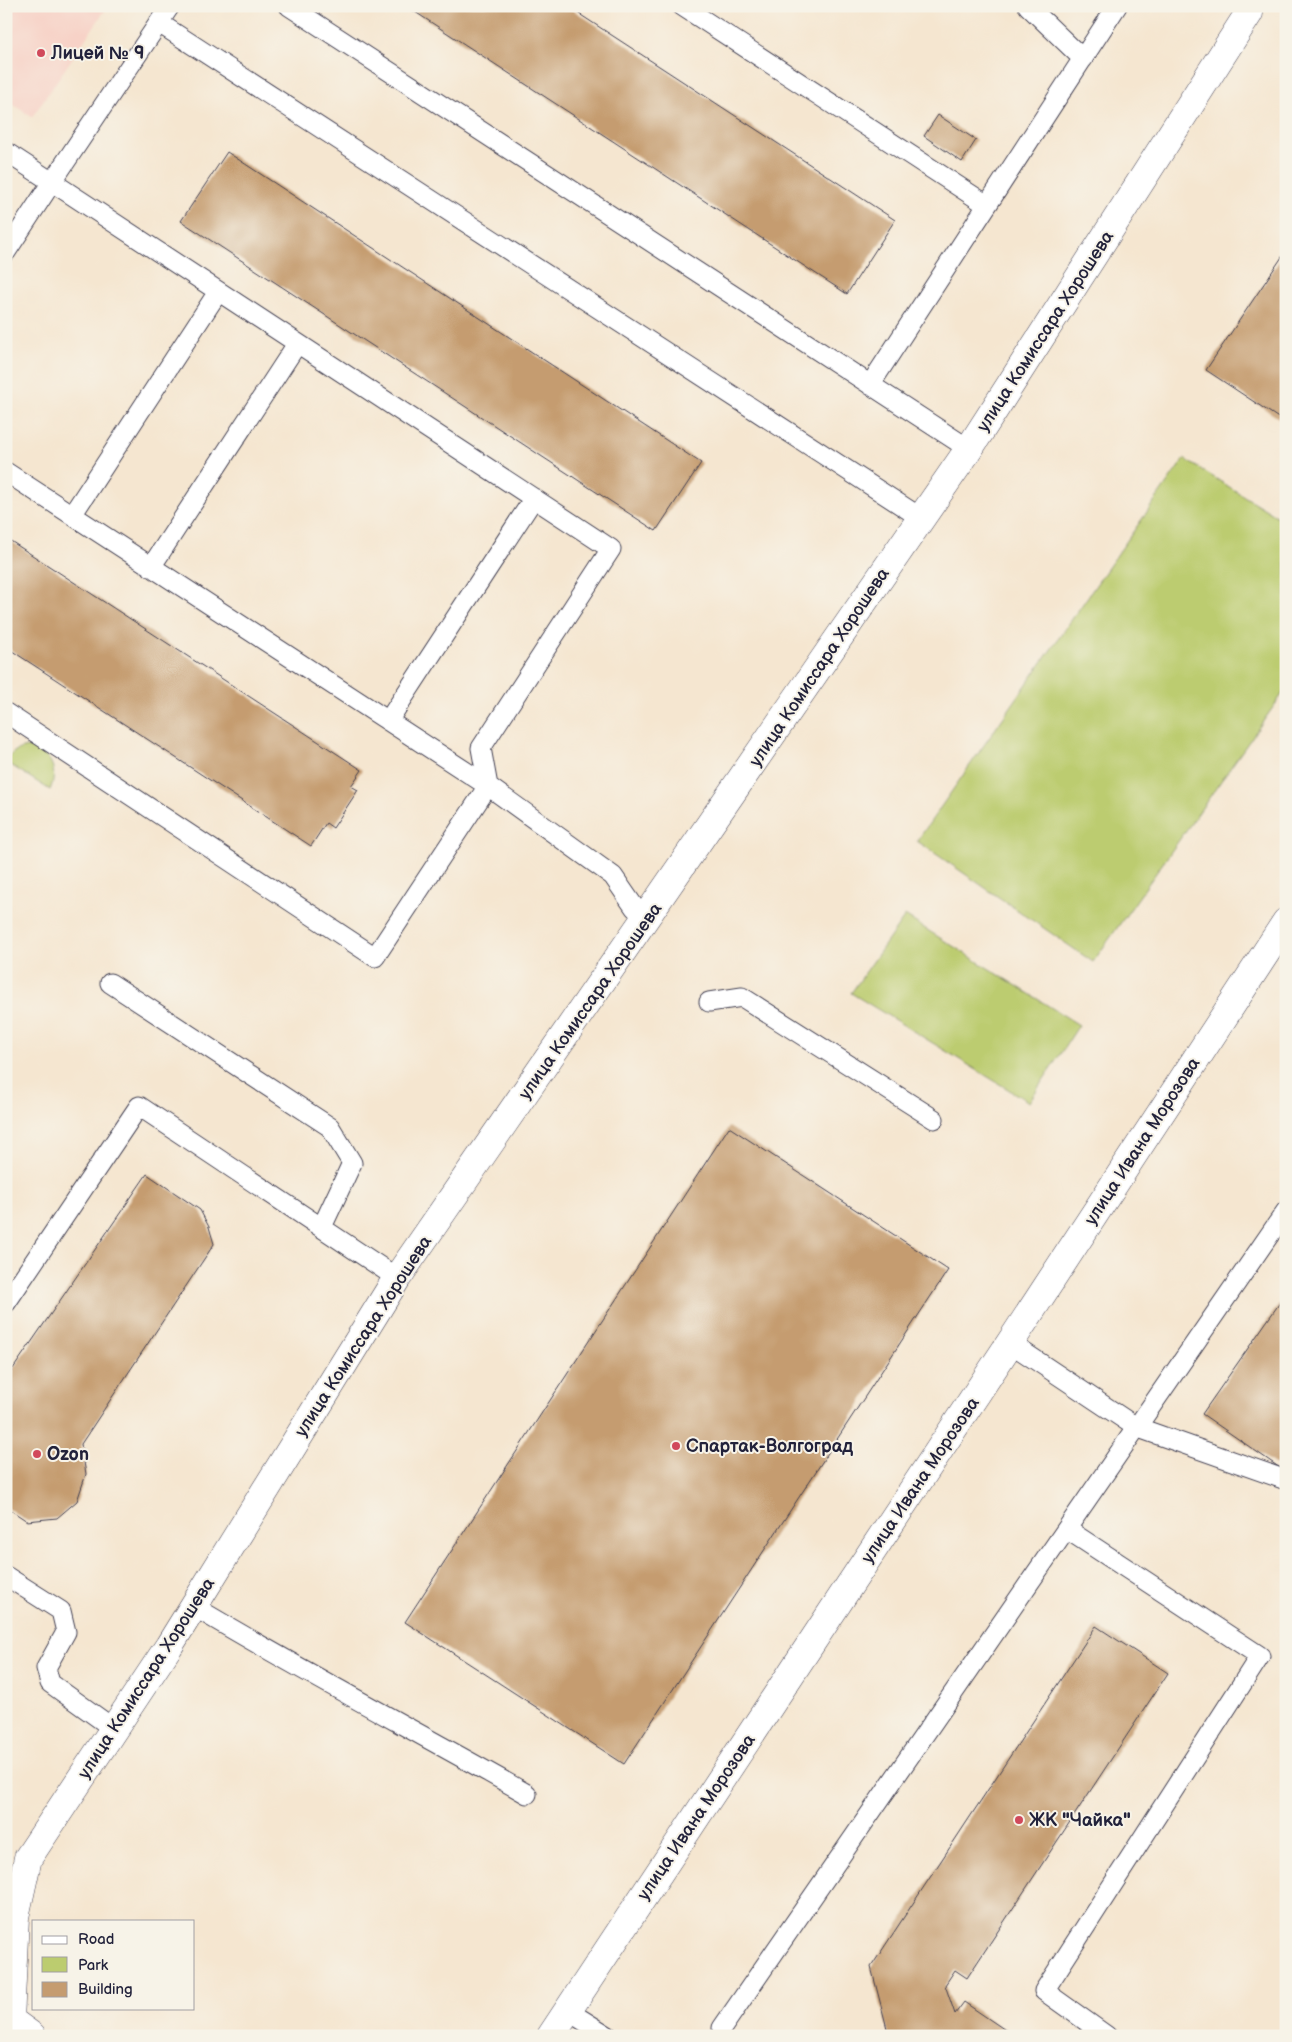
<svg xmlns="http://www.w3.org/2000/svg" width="1292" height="2042" font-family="'Balsamiq Sans',sans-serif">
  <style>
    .built { fill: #f7d1c6 }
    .green { fill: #bccc6f; stroke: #6f7755 }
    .building { fill: #c59c70 }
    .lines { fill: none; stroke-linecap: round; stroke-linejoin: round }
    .lane-casing { stroke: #423f51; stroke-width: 21 }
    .street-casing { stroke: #423f51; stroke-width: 29 }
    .lane { stroke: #fff; stroke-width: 19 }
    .street { stroke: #fff; stroke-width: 28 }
    .poi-dot { fill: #d1495b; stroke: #f7f3e8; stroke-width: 2 }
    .labels { text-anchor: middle; stroke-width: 4; stroke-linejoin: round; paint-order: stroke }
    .poi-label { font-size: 18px; font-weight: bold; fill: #22223b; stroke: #f7f3e8; text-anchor: start }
    .street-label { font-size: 18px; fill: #22223b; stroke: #f7f3e8 }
  </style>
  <rect width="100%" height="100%" fill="#f7f3e8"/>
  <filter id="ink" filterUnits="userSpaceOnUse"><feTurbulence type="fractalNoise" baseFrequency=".02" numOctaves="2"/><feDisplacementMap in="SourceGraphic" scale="10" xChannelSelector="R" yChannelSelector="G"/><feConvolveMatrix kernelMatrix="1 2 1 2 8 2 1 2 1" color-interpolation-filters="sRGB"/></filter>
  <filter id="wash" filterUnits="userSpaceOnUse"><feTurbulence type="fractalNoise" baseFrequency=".0096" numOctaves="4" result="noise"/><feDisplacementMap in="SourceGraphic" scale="20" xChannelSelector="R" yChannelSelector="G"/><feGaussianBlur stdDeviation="1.12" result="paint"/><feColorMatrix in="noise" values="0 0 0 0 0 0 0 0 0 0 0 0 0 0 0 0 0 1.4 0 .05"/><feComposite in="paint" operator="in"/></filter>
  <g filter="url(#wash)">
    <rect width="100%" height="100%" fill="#f5e6d0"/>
    <!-- built -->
    <path class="built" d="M6,6H108L32,117L6,100Z"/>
    <!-- green -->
    <path class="green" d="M1184,459L1286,522V689L1093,962L917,841Z
      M29,747C51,753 59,769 50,790L6,762C11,752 18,748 29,747Z
      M905,916L1079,1025L1029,1102L851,993Z"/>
    <g id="blocks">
      <!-- building -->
      <path class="building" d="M406,6H567L895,220L847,294Z
        M938,115L976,140L962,162L924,136Z
        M227,152L701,463L656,531L181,221Z
        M1286,251V423L1206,370Z
        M6,538L362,770L351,786L358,790L333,828L326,823L311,846L6,647Z
        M729,1127L948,1270L624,1764L405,1622Z
        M147,1174L200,1210L209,1227L214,1244L81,1444L86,1474L77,1501L57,1518L27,1521L6,1507V1379Z
        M1286,1294V1466L1283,1470L1202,1414Z
        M1096,1626L1168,1673L967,1978L955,1970L945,1985L955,2014L964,2002L1014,2036H889L871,1967Z"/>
    </g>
  </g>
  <g filter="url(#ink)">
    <use href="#blocks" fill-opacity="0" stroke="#423f51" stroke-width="1"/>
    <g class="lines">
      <defs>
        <path id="lane" d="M289,6L969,449
          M682,6L987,205
          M1028,6L1083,59
          M159,23L921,518
          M6,152L52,182L170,6
          M6,252L52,182L611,549L481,748L488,786
          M870,385L1117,6
          M6,472L488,786
          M72,515L218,292
          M151,567L297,344
          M6,713L375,957L488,786L613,876L635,908L651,914
          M388,721L534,498
          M110,983L330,1127L352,1163L322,1227
          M709,1002L742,997L934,1119
          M6,1303L139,1106L397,1278
          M1010,1343L1136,1427L1286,1480
          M1068,1530L1260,1656L1044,1991L1107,2036
          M6,1576L61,1611L66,1632L46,1668L50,1683L114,1729
          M193,1606C303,1672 416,1731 527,1794
          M568,2011L608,2036
          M722,2028L1286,1211"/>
        <path id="street" d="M10,2020L32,2036
          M6,2026L10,2020L15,1917L28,1858L169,1646L397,1278L969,449L1249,13L1246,6
          M551,2036L1010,1343L1286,922"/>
      </defs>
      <!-- lane casing -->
      <use href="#lane" class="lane-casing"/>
      <!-- street casing -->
      <use href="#street" class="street-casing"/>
      <!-- lane -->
      <use href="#lane" class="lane"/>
      <!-- street -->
      <use href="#street" class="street"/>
    </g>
  </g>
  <!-- markers -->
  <g class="poi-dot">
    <circle cx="41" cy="53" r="5"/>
    <circle cx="676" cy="1446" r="5"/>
    <circle cx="37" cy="1454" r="5"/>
    <circle cx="1019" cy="1820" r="5"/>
  </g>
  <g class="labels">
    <!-- poi labels -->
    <g class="poi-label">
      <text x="51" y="59">Лицей № 9</text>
      <text x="686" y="1452">Спартак-Волгоград</text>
      <text x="47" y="1460">Ozon</text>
      <text x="1029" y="1826">ЖК "Чайка"</text>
    </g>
    <!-- street labels -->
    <g class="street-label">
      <text transform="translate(1045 331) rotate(-57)" y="6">улица Комиссара Хорошева</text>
      <text transform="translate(819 667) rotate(-56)" y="6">улица Комиссара Хорошева</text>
      <text transform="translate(590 1001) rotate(-55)" y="6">улица Комиссара Хорошева</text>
      <text transform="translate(1142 1141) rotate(-57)" y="6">улица Ивана Морозова</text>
      <text transform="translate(363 1336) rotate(-57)" y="6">улица Комиссара Хорошева</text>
      <text transform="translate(920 1480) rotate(-56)" y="6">улица Ивана Морозова</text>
      <text transform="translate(146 1678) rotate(-57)" y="6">улица Комиссара Хорошева</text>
      <text transform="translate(696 1817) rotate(-56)" y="6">улица Ивана Морозова</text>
    </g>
  </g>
  <!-- margin -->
  <rect width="1292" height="2042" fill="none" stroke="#f7f3e8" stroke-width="25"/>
  <!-- legend -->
  <rect x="32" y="1920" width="162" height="90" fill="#f7f3e8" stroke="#a29fa3"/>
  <rect x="42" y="1936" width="25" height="8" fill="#ffffff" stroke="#a29fa3"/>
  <text x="78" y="1944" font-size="15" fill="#22223b">Road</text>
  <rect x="42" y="1957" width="25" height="15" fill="#bccc6f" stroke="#a29fa3"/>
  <text x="78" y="1970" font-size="15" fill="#22223b">Park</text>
  <rect x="42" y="1982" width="25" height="15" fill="#c59c70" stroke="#a29fa3"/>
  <text x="78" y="1994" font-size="15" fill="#22223b">Building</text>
</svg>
